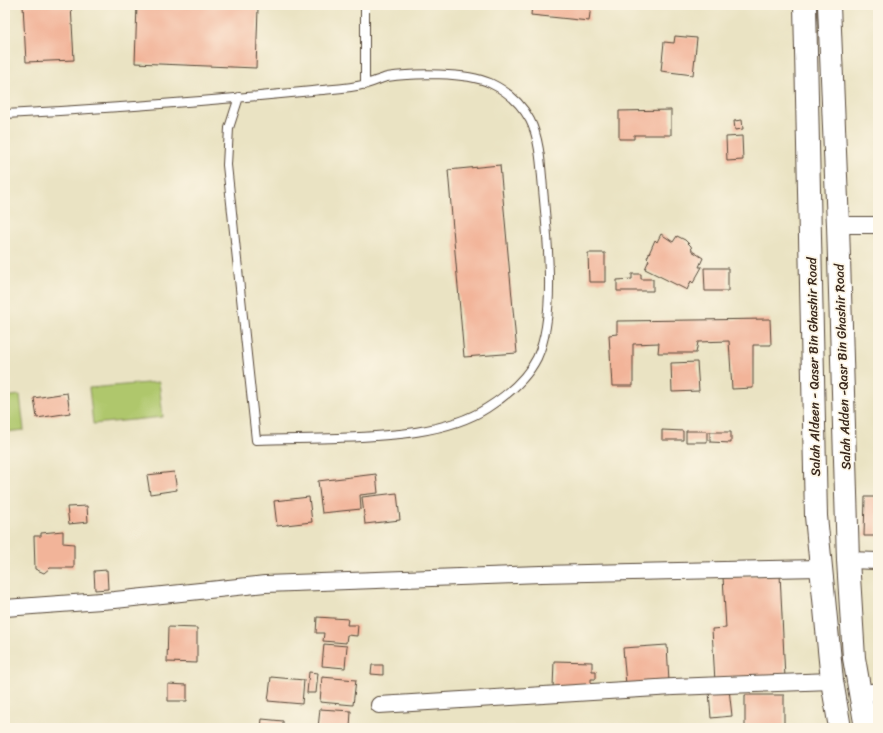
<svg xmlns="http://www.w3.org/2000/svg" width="883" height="733" font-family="Sriracha,sans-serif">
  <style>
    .green { fill: #afc76c; stroke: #757845 }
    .building { fill: #f2b499 }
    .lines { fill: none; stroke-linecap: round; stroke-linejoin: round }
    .lane-casing { stroke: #554637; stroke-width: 10 }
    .street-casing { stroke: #554637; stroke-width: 18 }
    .highway-casing { stroke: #554637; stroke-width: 24 }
    .lane { stroke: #fff; stroke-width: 8 }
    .street { stroke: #fff; stroke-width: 16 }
    .highway { stroke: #fff; stroke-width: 22 }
    .labels { text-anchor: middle; stroke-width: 3.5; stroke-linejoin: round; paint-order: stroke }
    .street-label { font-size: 13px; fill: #3b2a1e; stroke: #fcf5e5 }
  </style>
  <rect width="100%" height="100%" fill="#fcf5e5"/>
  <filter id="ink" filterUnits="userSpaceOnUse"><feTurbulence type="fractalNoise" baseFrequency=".025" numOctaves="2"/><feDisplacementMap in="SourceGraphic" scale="8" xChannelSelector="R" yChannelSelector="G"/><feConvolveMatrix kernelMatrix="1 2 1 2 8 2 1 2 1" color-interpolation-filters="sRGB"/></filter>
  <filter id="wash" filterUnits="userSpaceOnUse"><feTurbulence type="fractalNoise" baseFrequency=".012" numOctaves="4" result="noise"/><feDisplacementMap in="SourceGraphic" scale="16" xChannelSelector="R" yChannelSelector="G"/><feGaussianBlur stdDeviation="0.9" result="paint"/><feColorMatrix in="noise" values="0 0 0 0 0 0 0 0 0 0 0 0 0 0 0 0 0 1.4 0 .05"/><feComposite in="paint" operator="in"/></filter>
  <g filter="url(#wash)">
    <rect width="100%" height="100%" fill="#eae3c3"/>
    <!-- green -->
    <path class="green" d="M159,382L163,417L93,424L89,388Z
      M20,395L24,430L5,432V397Z"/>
    <g id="blocks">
      <!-- building -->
      <path class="building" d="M23,5H71L74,60L26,62Z
        M137,5H182L258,8L256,68L135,63Z
        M532,5H591L589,21L531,15Z
        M675,36L697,38L693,75L661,71L664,42L674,43Z
        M671,110V135H634V139H619V111Z
        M742,120L743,129L735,130L734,121Z
        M742,136L743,160L727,161L726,137Z
        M500,165L517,353L464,357L448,170Z
        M661,234L673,242L677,236L685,240L691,246L692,251L703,258L699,267H702L693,283L691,281L687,290L645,269L649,260L647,258L655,240L657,242Z
        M588,253H605V282H589Z
        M704,268H728V291H705Z
        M632,274H641V279H653V291H617V280L632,279Z
        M770,319L771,345H753V388L732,389L729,341L698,342L696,353H658L659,343L633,344V386H612L609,335L617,334V321Z
        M697,362L699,391L672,392L671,363Z
        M67,393L70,413L37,418L34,398Z
        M662,430L683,431V440H662Z
        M686,431H707V442H686Z
        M710,432H731V443L710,442Z
        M174,472L177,490L150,494L147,475Z
        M376,474L378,493L360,495L361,509L322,513L318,481Z
        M397,493L400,520L365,524L362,497Z
        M309,497L312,522L277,526L274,501Z
        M865,497H878L877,536H864Z
        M87,506L88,522L69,524L67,507Z
        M63,531V543L74,544V568H50L44,573L35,569L34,536H41V533Z
        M107,570L108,589L95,590L94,571Z
        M780,574L785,678L715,682L712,629L726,628L723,577Z
        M317,617L348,619L347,625H358L357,636L347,635L346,643L323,641L324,633H316Z
        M168,627L197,628V663L167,662Z
        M324,644L347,646L345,668L322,666Z
        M667,645L669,682L626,685L623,648Z
        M554,661L592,662V671H596V679H591V688H553Z
        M372,665H383V675L371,674Z
        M309,672L318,673L316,693H307Z
        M271,677L304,680L302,704L268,701Z
        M322,677L356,680L353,705L320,702Z
        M168,684L187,685V701H168Z
        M729,689L732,716L711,718L709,691Z
        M745,695H784V728H745Z
        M320,709L351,711L350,728H318Z
        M262,719L283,721V728H261Z"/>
    </g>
  </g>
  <g filter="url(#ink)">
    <use href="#blocks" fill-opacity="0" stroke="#554637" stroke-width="1"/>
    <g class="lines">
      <defs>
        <path id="lane" d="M365,5V85
          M5,114C107,109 210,101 312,91C329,89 349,89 366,84C373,82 380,79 387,77C413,73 466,72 490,83C507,91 521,103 530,120C540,139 541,167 543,189C547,235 557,316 537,358C527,378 506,396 487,408C447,434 385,436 338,438C311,439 283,439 256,440L227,165L229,128L239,97"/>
        <path id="street" d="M838,225H878
          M848,560L878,561
          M5,608L115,600L265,584L541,574L821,568
          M860,694L878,691
          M379,705L673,687L832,681"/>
        <path id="highway" d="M805,5L816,516L832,681L840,728
          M829,5L838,225L848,560L854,658L866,728"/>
      </defs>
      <!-- lane casing -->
      <use href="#lane" class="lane-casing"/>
      <!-- street casing -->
      <use href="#street" class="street-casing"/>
      <!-- highway casing -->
      <use href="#highway" class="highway-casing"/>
      <!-- lane -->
      <use href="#lane" class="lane"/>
      <!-- street -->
      <use href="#street" class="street"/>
      <!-- highway -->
      <use href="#highway" class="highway"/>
    </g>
  </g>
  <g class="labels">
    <!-- street labels -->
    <g class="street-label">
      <text transform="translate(813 367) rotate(-91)" y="5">Salah Aldeen - Qaser Bin Ghashir Road</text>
      <text transform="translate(842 367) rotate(-92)" y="5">Salah Adden -Qasr Bin Ghashir Road</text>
    </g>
  </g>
  <!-- margin -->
  <rect width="883" height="733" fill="none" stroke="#fcf5e5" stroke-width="20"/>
</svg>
